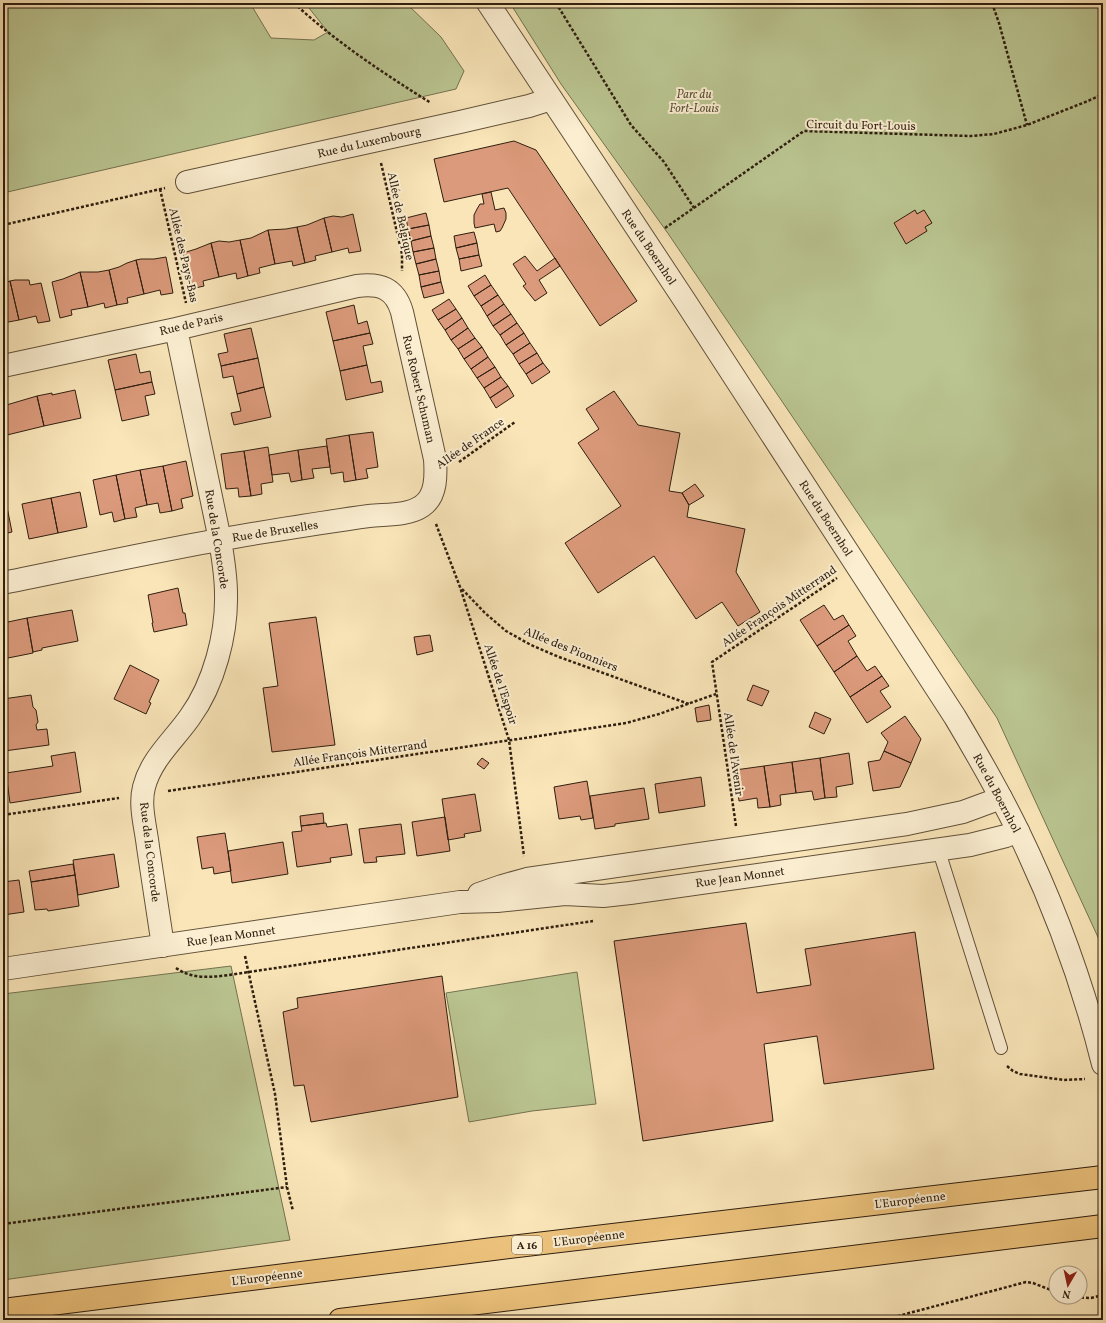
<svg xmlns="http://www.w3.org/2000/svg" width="1106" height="1323" font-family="Vollkorn,serif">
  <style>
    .green { fill: #bac591; stroke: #747250 }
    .building { fill: #db9a7b; stroke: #2e1e0f }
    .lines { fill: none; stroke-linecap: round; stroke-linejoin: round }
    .service-casing { stroke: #615039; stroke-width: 14 }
    .minor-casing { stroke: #615039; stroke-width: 24 }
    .tertiary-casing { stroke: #615039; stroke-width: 24 }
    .motorway-casing { stroke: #2e1e0f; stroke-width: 24 }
    .path { stroke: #2e1e0f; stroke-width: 2.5; stroke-dasharray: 3 2; stroke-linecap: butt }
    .service { stroke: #fbeed1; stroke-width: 12 }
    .minor { stroke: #fbeed1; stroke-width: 22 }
    .tertiary { stroke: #fbeed1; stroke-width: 22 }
    .motorway { stroke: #ecc27c; stroke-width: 22 }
    .labels { text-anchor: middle; stroke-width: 4; stroke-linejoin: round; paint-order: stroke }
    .shield { fill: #fbeed1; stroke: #6c5c49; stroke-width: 1 }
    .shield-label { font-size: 11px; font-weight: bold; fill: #2e1e0f }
    .park-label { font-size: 12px; font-style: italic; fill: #585036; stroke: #fbeed1 }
    .street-label { font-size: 12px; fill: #2e1e0f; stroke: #fbeed1 }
  </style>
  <rect width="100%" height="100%" fill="#f9e5b8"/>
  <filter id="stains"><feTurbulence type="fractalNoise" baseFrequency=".005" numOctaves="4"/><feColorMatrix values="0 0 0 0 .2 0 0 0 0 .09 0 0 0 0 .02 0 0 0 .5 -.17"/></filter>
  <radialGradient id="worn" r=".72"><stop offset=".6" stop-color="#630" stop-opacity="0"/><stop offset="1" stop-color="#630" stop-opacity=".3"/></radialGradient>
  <!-- green -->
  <path class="green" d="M3,3H250L271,38L314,40L328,32L305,3H406L441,37L464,71L456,89L3,193Z
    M510,3H1103V948L997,718L667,232L561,84Z
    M231,966L290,1240L3,1280V994Z
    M577,972L596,1104L532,1111L469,1122L446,993Z"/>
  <!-- building -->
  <path class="building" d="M514,141L536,150L637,301L600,326L508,188L444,202L434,159Z
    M491,192L495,210L504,208L506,213V219L502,228L500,231L496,232L494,224L475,228L474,223V215L477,209L480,204H484L482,194Z
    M915,210L917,214L924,210L932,223L925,227L927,231L906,244L894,223Z
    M426,213L429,225L408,229L406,218Z
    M353,214L361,251L349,253L348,248L332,252L324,218L333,216L342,217Z
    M324,218L332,252L315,256L316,260L305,263L297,227L307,225Z
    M429,225L431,236L411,241L408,229Z
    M297,227L305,263L293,266L292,261L275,264L268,230L286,229Z
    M268,230L275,264L259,268L260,273L248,276L240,240L251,238Z
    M474,232L477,243L456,248L454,236Z
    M431,236L434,248L413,252L411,241Z
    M240,240L248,276L237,279L236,273L219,277L211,243L219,241L229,242Z
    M211,243L219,277L203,281L204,286L191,289L183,253L196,249Z
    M477,243L479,255L459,259L456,248Z
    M434,248L436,259L416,264L413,252Z
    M479,255L482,266L461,271L459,259Z
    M525,256L537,271L555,258L560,266L539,280L547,293L535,301L523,286L526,284L513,264Z
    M166,257L173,293L161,295L160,290L144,294L136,260L141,259H154Z
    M436,259L439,271L419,275L416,264Z
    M136,260L144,294L127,298L128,303L117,305L109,270L119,267L127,263Z
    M109,270L117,305L105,308L104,303L88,307L80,272H98Z
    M439,271L441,282L421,287L419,275Z
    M80,272L88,307L71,310L72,315L60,318L52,282L63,279Z
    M485,275L491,285L474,296L468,286Z
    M15,280H29L30,285L41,283L50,321L38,323L36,316L19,320L10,281Z
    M10,281L19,320L3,323V283Z
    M441,282L444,293L424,298L421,287Z
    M491,285L498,295L481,306L474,296Z
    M498,295L504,304L487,316L481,306Z
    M449,299L456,309L438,320L432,310Z
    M504,304L511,314L493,326L487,316Z
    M354,305L358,324L367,321L370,333L333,341L326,312Z
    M456,309L462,318L445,330L438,320Z
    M511,314L517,323L500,335L493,326Z
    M462,318L468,328L451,340L445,330Z
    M517,323L524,333L506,345L500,335Z
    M251,328L258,358L221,366L218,354L228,352L224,334Z
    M468,328L475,338L458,349L451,340Z
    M370,333L373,344L363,346L367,365L340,371L333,341Z
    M524,333L530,343L513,354L506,345Z
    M475,338L482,347L464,359L458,349Z
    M530,343L537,353L519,364L513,354Z
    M482,347L488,357L471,369L464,359Z
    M537,353L543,363L526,374L519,364Z
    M136,354L140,373L150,371L152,382L115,390L108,360Z
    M488,357L495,367L477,378L471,369Z
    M258,358L264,387L237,394L233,376L223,378L221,366Z
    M543,363L550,372L532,384L526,374Z
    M367,365L371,383L381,381L383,392L346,400L340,371Z
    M495,367L501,377L484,388L477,378Z
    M501,377L508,386L490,398L484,388Z
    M152,382L155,394L145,396L149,415L122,421L115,390Z
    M508,386L514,396L496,408L490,398Z
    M264,387L271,417L234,425L231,413L241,411L237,394Z
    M75,390L81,418L44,426L37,396L52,393V395Z
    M614,391L638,425L680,433L669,491L682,493L689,505L687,517L745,529L736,572L760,612L738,626L722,602L696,619L654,556L598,593L565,543L621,506L578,443L599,429L586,409Z
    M37,396L44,426L7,435L3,416V406Z
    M373,432L378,467L366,469L368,478L356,480L349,435Z
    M349,435L356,480L344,482L343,472L331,474L326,439Z
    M327,446L330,467L312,469L314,478L302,480L298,450Z
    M268,447L273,482L261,484L262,494L251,496L244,451Z
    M298,450L302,480L291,482L289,473L272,475L269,455Z
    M244,451L251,496L239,497L238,488L226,489L221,454Z
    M186,461L193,496L181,499L183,508L172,511L163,466Z
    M163,466L172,511L160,513L158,503L147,505L140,470Z
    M140,470L147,505L135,508L137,517L125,519L116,475Z
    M116,475L125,519L114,522L112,512L100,515L93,480Z
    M695,484L704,496L689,505L682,493Z
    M80,492L87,527L58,533L51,498Z
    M3,497H5L12,532L3,534Z
    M51,498L58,533L29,539L22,504Z
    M178,588L183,613H185L187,625L154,632L152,623H153L148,595Z
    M824,605L834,620L843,615L849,625L817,646L800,620Z
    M72,610L78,641L42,648V650L33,652L27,618Z
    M316,617L335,745L272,752L263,688L278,686L269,623Z
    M27,618L33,653L3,659V623Z
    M849,625L856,636L848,641L857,656L834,672L817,646Z
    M430,635L433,651L417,655L414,637Z
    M857,656L867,671L875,666L882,676L850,697L834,672Z
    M130,665L159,680L149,702L151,703L146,714L114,699Z
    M882,676L889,686L880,691L891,707L867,723L850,697Z
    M753,685L769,691L762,706L747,700Z
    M31,695L33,707L36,710L38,722L36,725L37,730L47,729L49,745L4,751L3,699Z
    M709,705L711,720L697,722L695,708Z
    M815,712L831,719L824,734L809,727Z
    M905,716L921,739L911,763L884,751L888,742L881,733Z
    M884,751L911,763L900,787L873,791L868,762L880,760Z
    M75,752L81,792L10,803L6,773L53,766L51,756Z
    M849,753L853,784L836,787L837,797L825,798L820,758Z
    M482,758L489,763L484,769L477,764Z
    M820,758L825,798L814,800L812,791L796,793L792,762Z
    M792,762L796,793L780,795L781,805L770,807L764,766Z
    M764,766L770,807L758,808L757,798L739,801L735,770Z
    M701,777L705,806L659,813L655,784Z
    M587,781L593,818L581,820L580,816L559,819L554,787Z
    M644,788L649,819L615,824V826L595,829L590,796Z
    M475,794L481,831L464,834L465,837L448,840L442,799Z
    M323,813L324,823L301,826L300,816Z
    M445,817L450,851L417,856L412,822Z
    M326,823L327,827L347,824L352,855L330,858L331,862L297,867L292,832L302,831L301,826Z
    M401,824L405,854L376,857L377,862L364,863L359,829Z
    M225,833L231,871L214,874L213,867L202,869L197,837Z
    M283,842L288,874L232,883L228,851Z
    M114,854L119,887L78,895L73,860Z
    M73,864L75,875L31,882L29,871Z
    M75,875L79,906L48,911L47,909L35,910L31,882Z
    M19,880L24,912L3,915V882Z
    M746,923L757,993L811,985L805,949L915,932L934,1069L824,1084L817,1036L764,1044L773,1121L643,1141L614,941Z
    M442,976L458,1097L311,1122L304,1085L294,1086L283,1012L298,1008L297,998Z
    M927,1315L928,1320H906Z"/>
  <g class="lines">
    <defs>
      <path id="service" d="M938,848L1001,1048"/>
      <path id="minor" d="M187,182L460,122L529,106L551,99
        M3,366L176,329L357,286C380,283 395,288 402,312L435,459C436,474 437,496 422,506C408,516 385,514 369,516C332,521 295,527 258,533C173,547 88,566 3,583
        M479,894L502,886L527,879L907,824L963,812L1001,798
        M163,946C158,913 153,880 148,847C146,828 139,806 144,787C151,759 174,740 190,717C214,684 227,634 226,594C226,575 223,558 220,540L176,329
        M3,969L460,902L497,901L565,894L603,896L630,893L970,845L1006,836L1018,831"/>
      <path id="tertiary" d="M488,3L685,301L955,717C977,754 999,792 1018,831C1054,905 1083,984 1103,1064"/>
      <path id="motorway" d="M3,1310L493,1249L1103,1177
        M340,1320L1103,1226"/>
    </defs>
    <!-- service casing -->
    <use href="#service" class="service-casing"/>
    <!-- minor casing -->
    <use href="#minor" class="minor-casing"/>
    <!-- tertiary casing -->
    <use href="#tertiary" class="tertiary-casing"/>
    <!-- motorway casing -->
    <use href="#motorway" class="motorway-casing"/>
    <!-- path -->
    <path class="path" d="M294,3C336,42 383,73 431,103
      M556,3L631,125L664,162L694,208
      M992,3L999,23L1027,125
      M381,163L402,254V271
      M160,189L186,303
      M3,225L165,188
      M665,228L804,131L971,136L994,134L1027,125L1088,101L1103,94
      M459,462L515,422
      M436,524L460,587L509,740L524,856
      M462,589L485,613L506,631L531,645L559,657L689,704
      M168,791L626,723L659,714L716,694
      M3,815L119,798
      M736,826L712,662L837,578
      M245,956L275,1094L287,1187L293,1211
      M176,968C197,983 225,975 249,972L593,921
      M1007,1066L1013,1071L1020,1074L1064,1080L1085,1079
      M3,1224L287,1187
      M1071,1297L1091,1298L1103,1295
      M883,1320L1026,1282L1033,1283L1056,1292"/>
    <!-- service -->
    <use href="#service" class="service"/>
    <!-- minor -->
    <use href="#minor" class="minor"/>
    <!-- tertiary -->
    <use href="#tertiary" class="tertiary"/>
    <!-- motorway -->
    <use href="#motorway" class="motorway"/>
  </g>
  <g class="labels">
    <!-- shield labels -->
    <rect class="shield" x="512" y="1236" width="30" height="18" rx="3"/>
    <g class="shield-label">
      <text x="527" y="1249">A 16</text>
    </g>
    <!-- park labels -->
    <g class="park-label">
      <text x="694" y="98">Parc du<tspan x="694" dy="14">Fort-Louis</tspan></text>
    </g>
    <!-- street labels -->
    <g class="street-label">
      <text transform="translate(861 125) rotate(1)" y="4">Circuit du Fort-Louis</text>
      <text transform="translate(369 142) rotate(-13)" y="4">Rue du Luxembourg</text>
      <text transform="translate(401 216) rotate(78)" y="4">Allée de Belgique</text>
      <text transform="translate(649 247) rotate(56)" y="4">Rue du Boernhol</text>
      <text transform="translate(184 255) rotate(77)" y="4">Allée des Pays-Bas</text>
      <text transform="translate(191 324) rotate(-13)" y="4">Rue de Paris</text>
      <text transform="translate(419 389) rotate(77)" y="4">Rue Robert Schuman</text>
      <text transform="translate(470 443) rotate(-35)" y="4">Allée de France</text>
      <text transform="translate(826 518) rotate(57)" y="4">Rue du Boernhol</text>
      <text transform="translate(275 531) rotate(-9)" y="4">Rue de Bruxelles</text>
      <text transform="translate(217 539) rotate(81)" y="4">Rue de la Concorde</text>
      <text transform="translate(779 606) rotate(-34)" y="4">Allée François Mitterrand</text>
      <text transform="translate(571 649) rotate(22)" y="4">Allée des Pionniers</text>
      <text transform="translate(501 684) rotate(72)" y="4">Allée de l'Espoir</text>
      <text transform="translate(360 753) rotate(-8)" y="4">Allée François Mitterrand</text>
      <text transform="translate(734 754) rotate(82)" y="4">Allée de l'Avenir</text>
      <text transform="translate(997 793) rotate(62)" y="4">Rue du Boernhol</text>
      <text transform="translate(150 852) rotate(83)" y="4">Rue de la Concorde</text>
      <text transform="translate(740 877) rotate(-8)" y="4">Rue Jean Monnet</text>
      <text transform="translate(231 936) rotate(-8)" y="4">Rue Jean Monnet</text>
      <text transform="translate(910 1200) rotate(-7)" y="4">L'Européenne</text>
      <text transform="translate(589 1238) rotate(-7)" y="4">L'Européenne</text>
      <text transform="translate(267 1277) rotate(-7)" y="4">L'Européenne</text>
    </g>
  </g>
  <!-- margin -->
  <rect width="1106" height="1323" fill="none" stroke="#f9e5b8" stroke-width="16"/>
  <rect x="4" y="4" width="1098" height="1315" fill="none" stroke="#2e1e0f" stroke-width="2"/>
  <rect x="8" y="8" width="1090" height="1307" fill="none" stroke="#2e1e0f"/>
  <!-- north arrow -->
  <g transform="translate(1068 1285) rotate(189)"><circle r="19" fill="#fbeed1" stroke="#a99b83"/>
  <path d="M0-3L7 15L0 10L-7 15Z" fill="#8f2418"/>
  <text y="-6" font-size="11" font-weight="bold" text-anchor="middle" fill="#2e1e0f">N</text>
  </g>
  <rect width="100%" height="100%" filter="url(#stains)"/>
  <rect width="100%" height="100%" fill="url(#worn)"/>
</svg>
